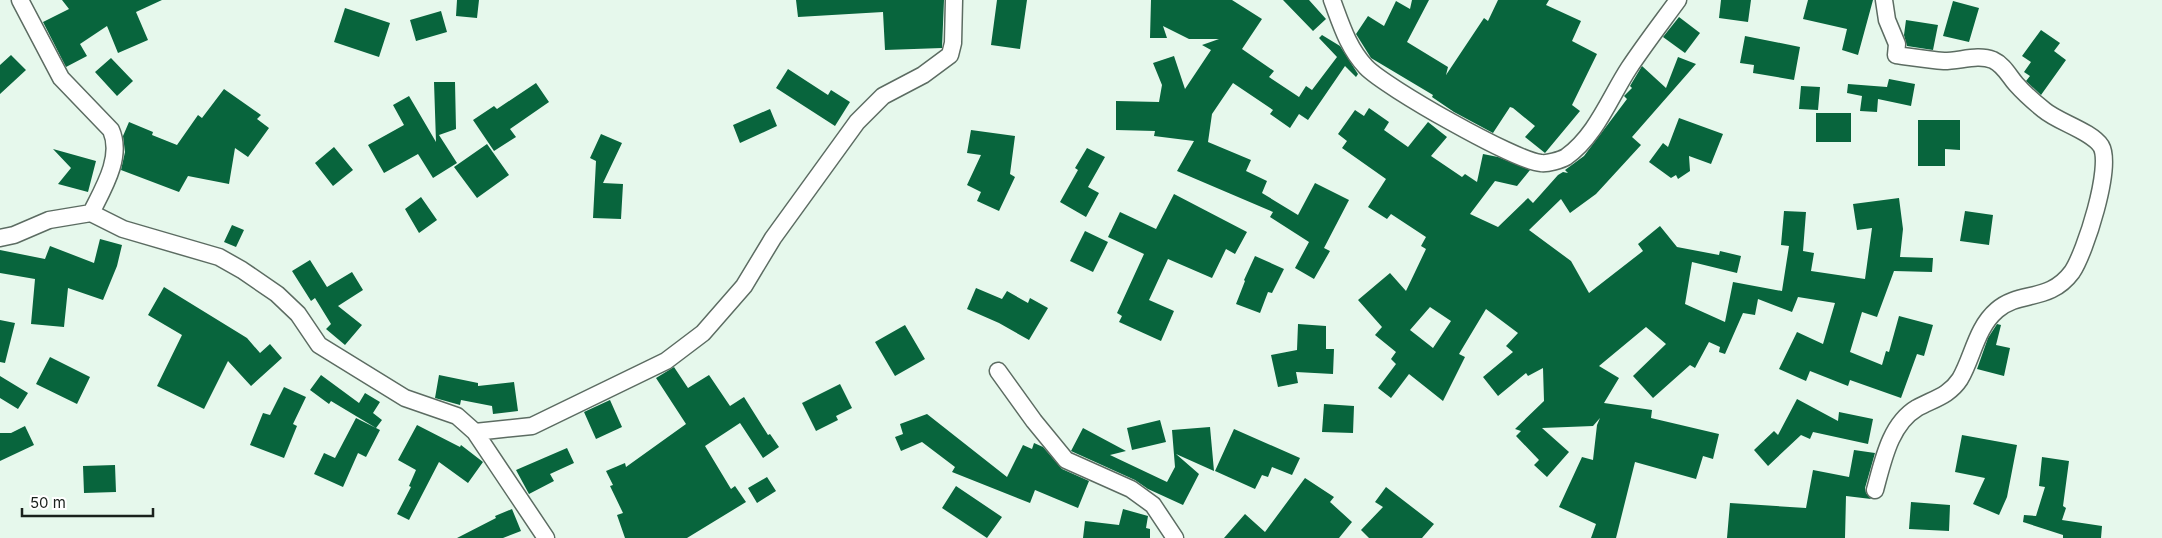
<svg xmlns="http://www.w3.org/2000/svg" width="2162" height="538" font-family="Inter,sans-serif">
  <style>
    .building { fill: #08653d; fill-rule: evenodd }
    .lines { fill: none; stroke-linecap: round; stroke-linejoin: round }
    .minor-casing { stroke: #5c6c62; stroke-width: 19 }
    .minor { stroke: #fff; stroke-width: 16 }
  </style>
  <rect width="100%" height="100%" fill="#e6f8ec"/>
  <!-- building -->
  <path class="building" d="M62,0H162L136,12L148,40L118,53L107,26L80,44L87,56L66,67L43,22L69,9Z
    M457,0H479L477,18L456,16Z
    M796,0H944L942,48L885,50L883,12L798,17Z
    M997,0H1027L1020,49L991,45Z
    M1151,0H1232L1262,19L1242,49L1274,71L1269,77L1299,97L1306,86L1312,90L1337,57L1319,38L1322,35L1340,46L1358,74L1356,77L1345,66L1308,120L1299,114L1290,128L1270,114L1273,110L1233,83L1212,114L1208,142L1251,160L1246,171L1267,181L1262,193L1298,215L1315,183L1349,200L1324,248L1330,251L1314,279L1295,268L1309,242L1270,217L1273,212L1177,171L1194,141L1154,136L1155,131L1116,130V101L1159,102L1162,85L1153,63L1174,56L1185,89L1211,50L1202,45L1219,39H1189L1163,26L1167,38H1150Z
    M1283,0H1309L1326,19L1313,31Z
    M1412,0H1429L1407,42L1448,67L1446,75L1484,18L1488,21L1498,0H1549L1546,5L1581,21L1572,41L1597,54L1572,105L1580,111L1545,153L1525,137L1535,126L1513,108L1510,107L1493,133L1454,112L1432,97L1433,95L1371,58L1356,34L1368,16L1384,26L1396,1L1410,9Z
    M1721,0H1751L1748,22L1719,18Z
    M1808,0H1873L1858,55L1842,50L1847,29L1803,19Z
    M1953,1L1979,8L1969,42L1943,36Z
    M345,8L390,23L379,57L334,42Z
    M441,11L447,32L416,41L410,20Z
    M1679,17L1700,33L1685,53L1663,37Z
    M1906,20L1938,25L1933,50L1907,46L1904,35Z
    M2041,30L2060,43L2054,51L2066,60L2041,95L2026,81L2030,76L2024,72L2031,62L2022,56Z
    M1745,36L1800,47L1794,80L1753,73L1754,65L1740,63Z
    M11,55L26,70L0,94V65Z
    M1678,57L1696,64L1632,137L1641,145L1596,194L1570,213L1561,199L1529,230L1571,261L1589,293L1643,251L1638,244L1660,226L1677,247L1719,255L1720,251L1741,256L1737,273L1692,262L1685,304L1725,322L1733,282L1782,291L1789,246L1781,245L1784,211L1806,212L1803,251L1814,253L1811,271L1865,279L1872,228L1857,230L1853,204L1899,198L1903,229L1900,257L1933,258L1932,272L1894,271L1877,317L1862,312L1850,352L1882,365L1886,351L1889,352L1899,316L1933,325L1924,356L1917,354L1901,398L1850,380L1848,386L1810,371L1806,381L1779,369L1797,332L1823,344L1835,303L1798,297L1792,312L1758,299L1755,315L1743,313L1725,354L1719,352L1720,347L1709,342L1695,368L1690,365L1653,398L1633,376L1666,344L1646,327L1599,366L1619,378L1604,403L1652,410L1651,418L1719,434L1713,459L1703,456L1696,479L1635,462L1616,538H1591L1596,524L1559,507L1582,457L1593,460L1597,425L1600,418L1593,426L1542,428L1569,452L1547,477L1534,465L1539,460L1516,436L1521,431L1515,429L1544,401L1543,368L1528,376L1526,373L1498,396L1483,377L1513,352L1506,346L1518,333L1486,309L1459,354L1465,357L1443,401L1409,374L1391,398L1378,388L1396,364L1391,359L1396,352L1375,335L1382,327L1358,300L1390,273L1406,291L1426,249L1421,246L1426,237L1391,214L1387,219L1368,207L1386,179L1342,148L1347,141L1338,134L1355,110L1364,116L1369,108L1389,122L1384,130L1408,147L1428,122L1447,137L1431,156L1462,177L1465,174L1477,182L1483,154L1498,157L1530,170L1517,186L1495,181L1470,214L1498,227L1528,198L1533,203L1558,175L1563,172L1568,173L1565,170L1584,156L1627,99L1624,96L1632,88L1630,86L1642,66L1666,88ZM1430,307L1451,321L1433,348L1410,330Z
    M111,58L133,81L117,96L95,72Z
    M788,69L828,95L831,90L850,102L835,126L776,88Z
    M1889,79L1915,84L1911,106L1878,99L1877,112L1860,111L1862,96L1847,93L1848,84L1887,87Z
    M434,82H455L456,129L439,135L457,163L433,178L418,154L384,173L368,145L404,125L393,105L409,96L436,142Z
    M536,83L549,102L510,129L516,137L494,151L473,120L494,106L497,109Z
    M1801,86L1820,87L1818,110L1799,109Z
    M224,89L261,115L257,119L269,128L248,157L235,148L229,184L188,176L179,192L121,170L125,152L123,136L129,122L153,132L152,135L177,145L198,115L202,118Z
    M770,109L777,126L740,143L733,125Z
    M1816,113H1851V142H1816Z
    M1679,118L1723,134L1711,164L1689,156L1690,171L1678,179L1676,175L1671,178L1649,162L1663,143L1668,147Z
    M1918,120H1960V150L1945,149V166H1918Z
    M971,130L1015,136L1010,174L1015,177L999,211L977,201L981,192L967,185L981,155L967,153Z
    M601,134L622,143L603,183L623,184L621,219L593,218L596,161L590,158Z
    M487,144L509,175L477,198L454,167Z
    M334,147L353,170L333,186L315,163Z
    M1087,148L1105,157L1088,187L1099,193L1086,217L1060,202L1078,170L1075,168Z
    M53,149L96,161L88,192L58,184L71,168Z
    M1174,194L1247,232L1235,254L1226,249L1212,278L1168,259L1149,300L1174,311L1161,341L1119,322L1122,316L1117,313L1144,254L1108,237L1120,212L1156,229Z
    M421,197L437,220L419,233L405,209Z
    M1965,211L1993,215L1989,245L1960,241Z
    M232,225L244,230L236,247L224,242Z
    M1085,231L1108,242L1093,272L1070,261Z
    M100,239L122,245L117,266L103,300L68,288L64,327L31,324L35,279L0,273V250L45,259L50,246L94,263Z
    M1255,256L1284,269L1272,293L1268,292L1260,313L1236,304L1245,281L1244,280Z
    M310,260L327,287L352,272L363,290L338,306L362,325L345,345L326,329L331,324L315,298L311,301L292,271Z
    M164,287L247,338L260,353L270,344L282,358L251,386L228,361L204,409L157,386L182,335L148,315Z
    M976,288L1002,299L1007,291L1028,303L1030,298L1048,308L1029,340L999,323L967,309Z
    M0,320L15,323L5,363L0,362Z
    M1298,324L1326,326V349H1334L1333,374L1296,372L1298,383L1278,387L1271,355L1297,350Z
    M1997,324L2001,325L1996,345L2010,348L2004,376L1977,369L1988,338Z
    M905,325L925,359L895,376L875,342Z
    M50,357L90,377L77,404L36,384Z
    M674,367L688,388L709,375L730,406L744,397L768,435L770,434L779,447L763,458L740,423L705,446L731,489L735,486L746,502L687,538H625L617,515L623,513L610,486L613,485L606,471L625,463L626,467L686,424L656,378Z
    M321,375L359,403L365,393L380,402L373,413L382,420L376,428L331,401L329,404L310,390Z
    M439,375L478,383V386L514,382L518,411L493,414L492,406L461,400L460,405L435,398Z
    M0,376L28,393L18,409L0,398Z
    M840,384L852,408L836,416L838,420L816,431L802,403Z
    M284,387L306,397L293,424L297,426L284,458L250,445L263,413L270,415Z
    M1797,399L1838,421L1839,412L1873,419L1868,444L1813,432L1810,439L1801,435L1768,466L1754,450L1774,431L1778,435Z
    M610,400L622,427L596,439L584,412Z
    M1324,404L1354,406L1353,433L1322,432Z
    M927,414L1007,477L1023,445L1032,449L1034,443L1043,447L1062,469L1089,481L1078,508L1035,490L1030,503L952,472L955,467L922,442L901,451L895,437L903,434L900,424Z
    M356,418L380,430L366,457L358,453L343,487L314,474L324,453L335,458Z
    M1160,420L1166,442L1132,450L1127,428Z
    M417,425L460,447L461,445L483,462L468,483L439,462L409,520L397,514L411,487L409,486L416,470L398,460Z
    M25,426L34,445L0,461V433H11Z
    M1210,427L1214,471L1176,454L1199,474L1183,505L1148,489L1135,480L1071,451L1083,428L1126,451L1110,455L1167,482L1175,467L1172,430Z
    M1234,429L1300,458L1292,475L1272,467L1268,477L1262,475L1255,489L1215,471Z
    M1962,435L2017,445L2007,497L1999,515L1973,504L1985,478L1955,472Z
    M567,448L574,463L550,474L554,481L529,494L516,470Z
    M1854,450L1875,453L1865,488L1866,493L1871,499L1846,496L1845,538H1727L1730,503L1806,508L1813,470L1849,477Z
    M2042,457L2069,461L2063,506L2066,508L2062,520L2102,526L2101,538H2063V535L2023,522L2024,515L2036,516L2045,487L2039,486Z
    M115,465L116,492L84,493L83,466Z
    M767,477L776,491L757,503L748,488Z
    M1305,478L1334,497L1330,502L1352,522L1339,538H1224L1245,514L1265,532Z
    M956,486L1002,517L987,538L942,508Z
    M1386,487L1434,524L1422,538H1369L1361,530L1383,507L1375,502Z
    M1911,502L1950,505L1949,531L1909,529Z
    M512,509L521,531L503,538H457L496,518L495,516Z
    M1123,509L1148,516L1146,528L1150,529V538H1083L1085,521L1119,525Z"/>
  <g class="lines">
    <defs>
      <path id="minor" d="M20,0L61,78L111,130C123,157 103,189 91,213
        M1332,0C1341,24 1348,48 1366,67C1385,87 1515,161 1541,163C1547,164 1561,160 1566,157C1596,136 1610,97 1629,68C1645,44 1662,22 1678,0
        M0,238L14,235L49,220L91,213L123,229L219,257L242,270L277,294L298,314L319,345L405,398L457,416L475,432L532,426L666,361L703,333L744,286L773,238L857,122L883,96L923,75L950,55L953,43L954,0
        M998,371L1034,421L1066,460L1131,489L1153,505L1175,538
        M475,432L546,538
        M1875,490C1883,461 1890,424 1917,408C1933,399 1949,396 1960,379C1973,357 1976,328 1997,310C2020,290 2049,303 2072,272C2085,253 2113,166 2101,146C2091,131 2058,122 2044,110C2034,102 2024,93 2016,84C2009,76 2004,65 1993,60C1978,54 1960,61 1944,61C1929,60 1911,57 1896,55L1897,44L1887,20L1884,0"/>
    </defs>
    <!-- minor casing -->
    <use href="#minor" class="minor-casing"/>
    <!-- minor -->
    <use href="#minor" class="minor"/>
  </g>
  <!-- scale -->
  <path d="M22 508v8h131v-8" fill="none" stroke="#1a211c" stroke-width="2.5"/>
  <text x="30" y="508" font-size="15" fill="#1a211c" stroke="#ffffff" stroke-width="4" paint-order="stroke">50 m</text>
</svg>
